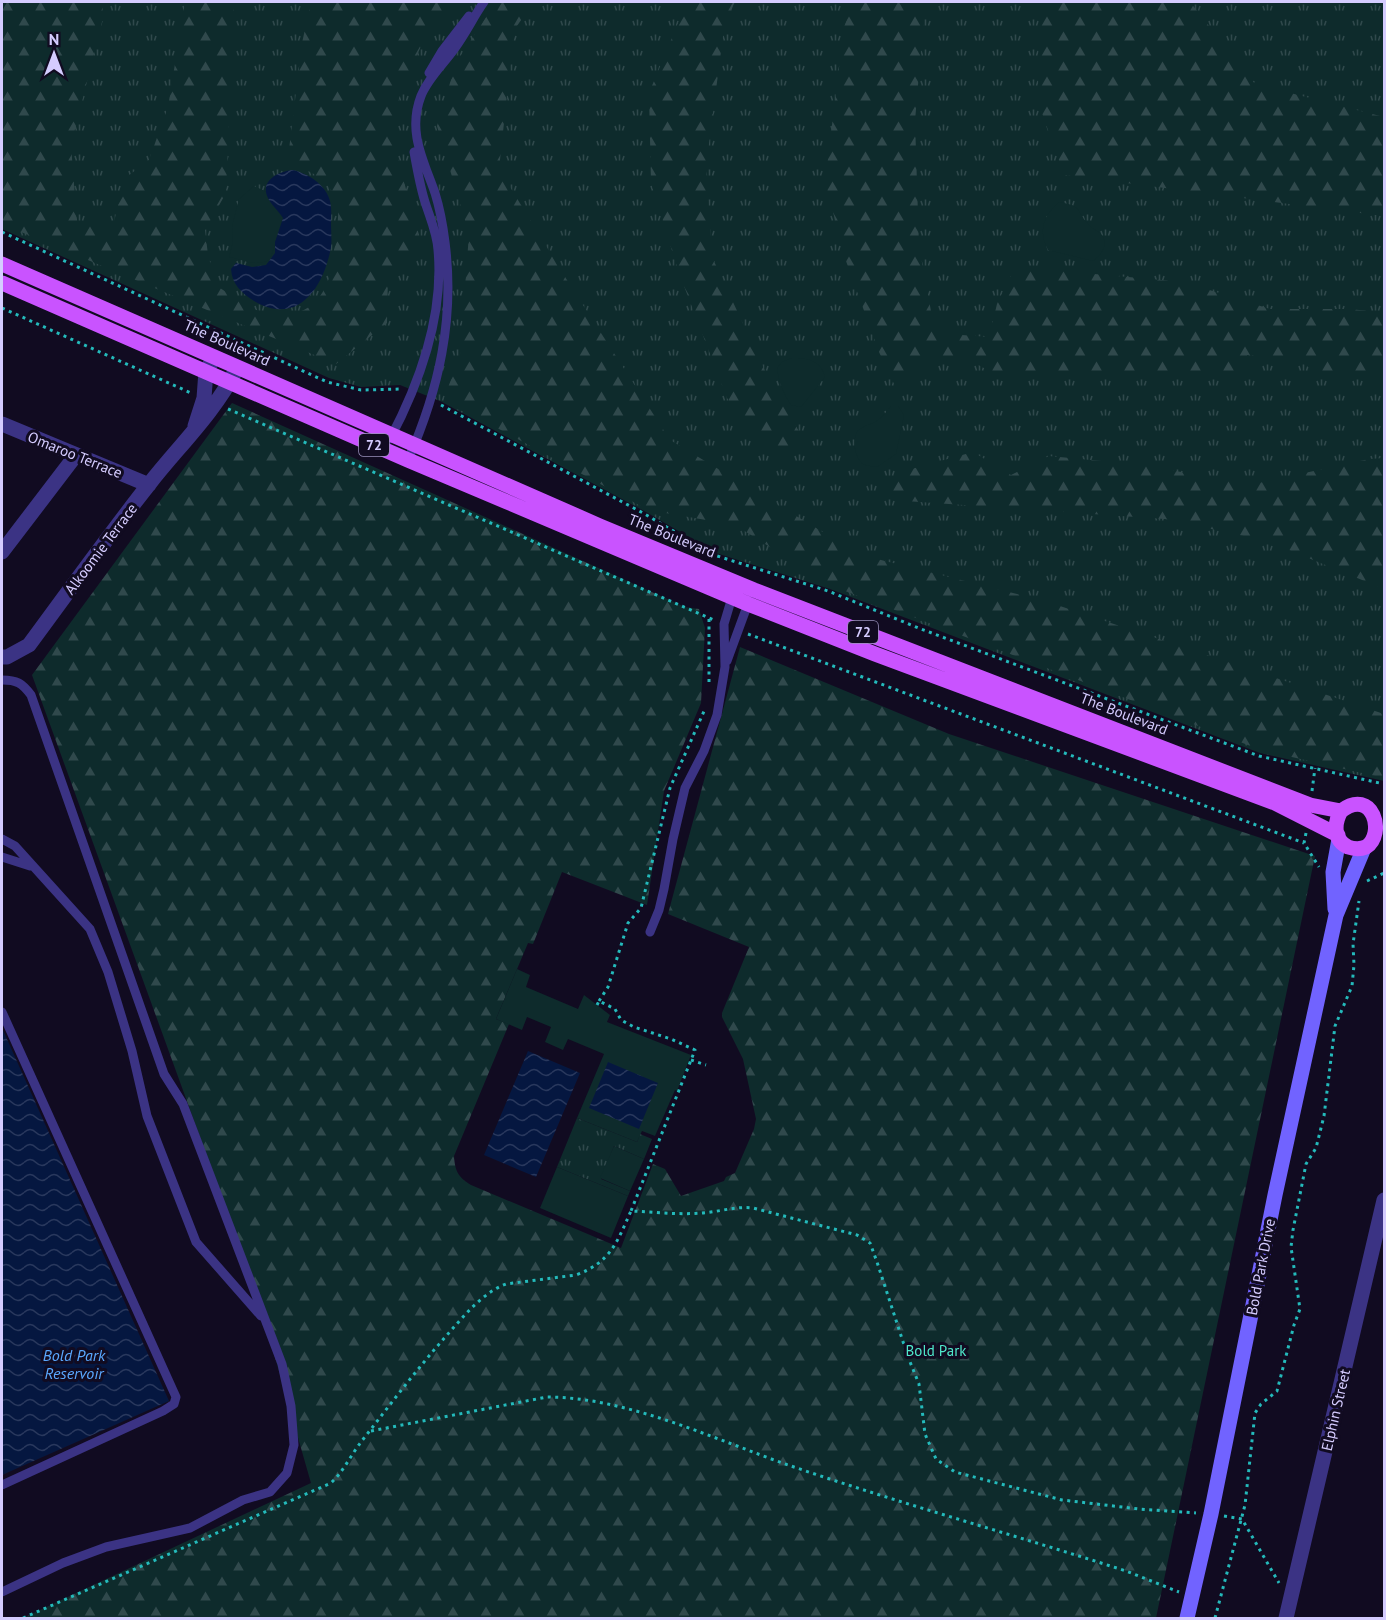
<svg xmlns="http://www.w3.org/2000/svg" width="1386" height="1620" font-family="'PT Sans',sans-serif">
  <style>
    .grass { fill: url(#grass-tufts) }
    .forest { fill: url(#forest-firs) }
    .green { fill: #0e2b2c }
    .water { fill: url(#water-waves) }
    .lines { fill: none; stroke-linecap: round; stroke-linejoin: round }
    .path { stroke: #24babb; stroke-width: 3; stroke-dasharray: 3 4.5; stroke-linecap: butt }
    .lane { stroke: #3b3384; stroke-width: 9 }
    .street { stroke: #3b3384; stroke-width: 15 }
    .secondary { stroke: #7163ff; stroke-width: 15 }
    .primary { stroke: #c953ff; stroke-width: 15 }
    .labels { text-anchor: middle; stroke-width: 6; stroke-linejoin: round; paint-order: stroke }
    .shield { fill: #110b21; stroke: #9a92bc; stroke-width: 1.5 }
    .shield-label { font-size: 14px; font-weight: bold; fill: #d5ccff }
    .street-label { font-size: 15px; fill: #d5ccff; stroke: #110b21 }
    .park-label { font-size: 15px; fill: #4fe8cb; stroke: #110b21 }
    .water-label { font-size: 16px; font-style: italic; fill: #5aa8ff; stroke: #110b21 }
  </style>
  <defs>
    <pattern id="grass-tufts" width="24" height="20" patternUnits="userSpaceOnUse" patternTransform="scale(1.5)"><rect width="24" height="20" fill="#0e2b2c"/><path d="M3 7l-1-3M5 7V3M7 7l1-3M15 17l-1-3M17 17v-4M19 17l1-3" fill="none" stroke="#30494c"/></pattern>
    <pattern id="forest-firs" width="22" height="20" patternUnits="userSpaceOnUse" patternTransform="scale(1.5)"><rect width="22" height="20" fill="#0e2b2c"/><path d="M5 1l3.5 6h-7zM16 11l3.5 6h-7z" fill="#30494c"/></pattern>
    <pattern id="water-waves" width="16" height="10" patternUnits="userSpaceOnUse" patternTransform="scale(1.5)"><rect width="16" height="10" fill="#051740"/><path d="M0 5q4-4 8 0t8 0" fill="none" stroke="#29385d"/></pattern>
  </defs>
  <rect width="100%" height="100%" fill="#110b21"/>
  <!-- grass -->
  <path class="grass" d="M2,2H1384V781L1260,753L830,589L716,553L646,512L440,401L400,385L361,387L329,378L2,229Z
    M577,1118L637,1142L640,1134L652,1139L644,1159L614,1146L601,1179L630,1191L628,1196L557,1167Z"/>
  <!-- forest -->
  <path class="forest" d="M2,2H103L102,22L71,145L77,223L114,222L124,179L149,160L168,107L185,2H234L226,193L205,230L208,255L217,286C230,294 245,307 260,311C317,327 334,285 336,237C337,226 341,205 335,196C323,176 310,169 287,166L302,43L311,2H451L421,46L399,98L396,150L422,252L388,273L387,323L336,364L2,224Z
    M496,2H534L514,30L499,169L570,285L670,440L861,555L1045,601L1384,714V778L1261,750L832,586L735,525L648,510L444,399L460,354L469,234L437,126L456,63Z
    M687,2H735L725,21L706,166L712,257L765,371L806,444L766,451L727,398L679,273L651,183L649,93Z
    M853,2H925L915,121L919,246L935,333L989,337L997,304L1015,267L1184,282L1270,309H1347L1384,312V372L1316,373L1299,360L1247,355L1242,373L991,372L973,362L930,357L895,386L879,352L846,261L825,182L844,27Z
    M1039,2H1190L1255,84L1384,117V216L1064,175L1038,102Z
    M232,403L685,607L699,609L705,628L701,703L664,791L647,905L562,872L533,944L528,943L496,1019L509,1024L454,1156C455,1171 458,1177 471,1185L621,1248L653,1164L665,1169L681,1196L724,1181L726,1177L735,1173L754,1129L756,1119L743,1059L722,1017V1013L749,947L668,914L740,647L949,734L1315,856L1156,1618H23L311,1483L256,1291L32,675Z
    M973,452L1011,475L1049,456L1133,464L1254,484L1369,459L1384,458V589L1267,541L1165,519L891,500L888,483L908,470Z"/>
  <!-- green -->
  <path class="green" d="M254,186L267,192L269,199L283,218L270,260C252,267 246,260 229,257L233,242L232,226L239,199Z
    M1059,202C1082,206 1075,209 1088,224C1091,228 1096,230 1100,233C1110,243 1102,254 1093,261L1048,250C1038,231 1043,216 1059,202Z
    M792,358C807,358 821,360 825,377L801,407L791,405C783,393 779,382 777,368L782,362Z
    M891,406H898L904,415L896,454L877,467C872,466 867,466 863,464C855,458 852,441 857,432C862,425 872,425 878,420C883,416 887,411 891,406Z
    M517,969L530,975L526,987L578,1009L584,995L610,1015L607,1022L691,1055L677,1091L675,1090L655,1136L642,1131L637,1142L577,1118L604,1054L568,1039L563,1050L545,1042L551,1027L527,1017L522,1030L496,1019Z
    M614,1146L644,1159L630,1191L600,1178Z
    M557,1167L628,1196L611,1238L540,1208Z"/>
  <!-- water -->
  <path class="water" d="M293,170C309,174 326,185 330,201C332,208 331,217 331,224C331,232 332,240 331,247C324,287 298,327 254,301C242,293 232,285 231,269L236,263L252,267L266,265L275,253V242L283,218C279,211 271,205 268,198C259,180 280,171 293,170Z
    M2,1028L169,1401L2,1475Z
    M528,1051L580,1073L536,1177L484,1155Z
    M608,1062L658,1083L639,1129L589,1108Z"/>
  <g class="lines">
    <!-- path -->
    <path class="path" d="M2,232L327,382L361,390L402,389
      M2,308L191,393
      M441,405L643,513L714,555L828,591L921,629L1259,756L1384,784
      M228,409L714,620
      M748,634L1304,843
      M709,682V618
      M1312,791L1315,768
      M1306,833L1304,843L1319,867
      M1367,881L1384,873
      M599,1001L608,987L628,923L641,908L670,788L705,709
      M597,1005L599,1001L615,1009L621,1020L634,1027L671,1039L695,1050L631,1211
      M691,1060L706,1065
      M371,1431L547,1397C627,1397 716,1440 791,1466C902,1504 1015,1535 1126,1571L1179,1592
      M1224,1516L1242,1519L1279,1583
      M23,1618L331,1483C343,1472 351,1455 361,1442C389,1406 417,1369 447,1335C464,1316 482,1293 506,1284L576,1275C611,1262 617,1242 631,1211C654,1212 678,1215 702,1213C719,1212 735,1206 753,1208L857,1235L870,1243L877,1262L908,1357L919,1384L925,1434L936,1459L955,1472L1062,1500L1139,1509L1196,1513
      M1215,1618L1245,1505L1255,1413L1261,1404L1277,1391L1294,1325L1300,1309L1291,1247L1293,1230L1306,1164L1316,1148L1324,1116L1335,1026L1352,986L1354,965L1353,944L1359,901"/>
    <!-- lane -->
    <path class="lane" d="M429,73L442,51L469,16
      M390,439C420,382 444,315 438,250C437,233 430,218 425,202C420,186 417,169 414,152
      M408,460C439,389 455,319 445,242C443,226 440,209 435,193C424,161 407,132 421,96C428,78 444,64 455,48C466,33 474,16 484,2
      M727,661L749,601
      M2,680C17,680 22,683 31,695L164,1074L183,1104L282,1364L291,1406L294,1445L287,1473L270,1492L243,1500L190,1528L106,1547L63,1563L2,1592
      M2,839L15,846L90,929L108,972L132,1051L147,1116L196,1242L261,1316
      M2,857L30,866
      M650,932L659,910L664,889L673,839L685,788L704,751L717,715L725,667L724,624L733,594
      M2,1012L176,1397L174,1404L163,1411L2,1485"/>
    <!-- street -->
    <path class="street" d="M2,424L149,485
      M195,426L204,398L206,371L211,363
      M2,552L76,455
      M2,657H7L29,645C69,591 108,536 150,483C179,446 214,413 236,370
      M1286,1618L1384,1200"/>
    <!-- secondary -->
    <path class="secondary" d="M1335,909L1333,872L1339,839
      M1187,1618L1211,1514L1275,1195L1336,915L1364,848"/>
    <!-- primary -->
    <path class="primary" d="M2,264L600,526L754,590L1310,805L1341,811C1373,787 1386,834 1366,847C1361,849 1354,849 1348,847C1333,840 1334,823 1341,811
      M2,283L408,460L748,604L875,654L1275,803L1338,835"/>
  </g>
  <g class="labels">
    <!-- shield labels -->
    <g class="shield">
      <rect x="359" y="434" width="30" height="22" rx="4.5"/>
      <rect x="848" y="621" width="30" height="22" rx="4.5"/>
    </g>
    <g class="shield-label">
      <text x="374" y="450">72</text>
      <text x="863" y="637">72</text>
    </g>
    <!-- street labels -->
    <g class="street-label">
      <text transform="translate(227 343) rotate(24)" y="5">The Boulevard</text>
      <text transform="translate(75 455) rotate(22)" y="5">Omaroo Terrace</text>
      <text transform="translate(672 536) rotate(22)" y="5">The Boulevard</text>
      <text transform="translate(101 549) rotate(-53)" y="5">Alkoomie Terrace</text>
      <text transform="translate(1124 714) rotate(21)" y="5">The Boulevard</text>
      <text transform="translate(1261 1267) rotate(-79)" y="5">Bold Park Drive</text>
      <text transform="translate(1336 1410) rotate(-77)" y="5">Elphin Street</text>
    </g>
    <!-- park labels -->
    <g class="park-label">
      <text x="936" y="1356">Bold Park</text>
    </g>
    <!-- water labels -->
    <g class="water-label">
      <text x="74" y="1361">Bold Park<tspan x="74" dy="18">Reservoir</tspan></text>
    </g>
  </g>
  <!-- border -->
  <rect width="1386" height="1620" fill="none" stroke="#d5ccff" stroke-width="6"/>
  <!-- north arrow -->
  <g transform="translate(54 54)" stroke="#110b21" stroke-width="4.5" paint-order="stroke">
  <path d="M0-4.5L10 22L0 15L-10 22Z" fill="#d5ccff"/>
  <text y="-9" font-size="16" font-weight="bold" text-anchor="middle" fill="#d5ccff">N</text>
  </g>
</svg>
